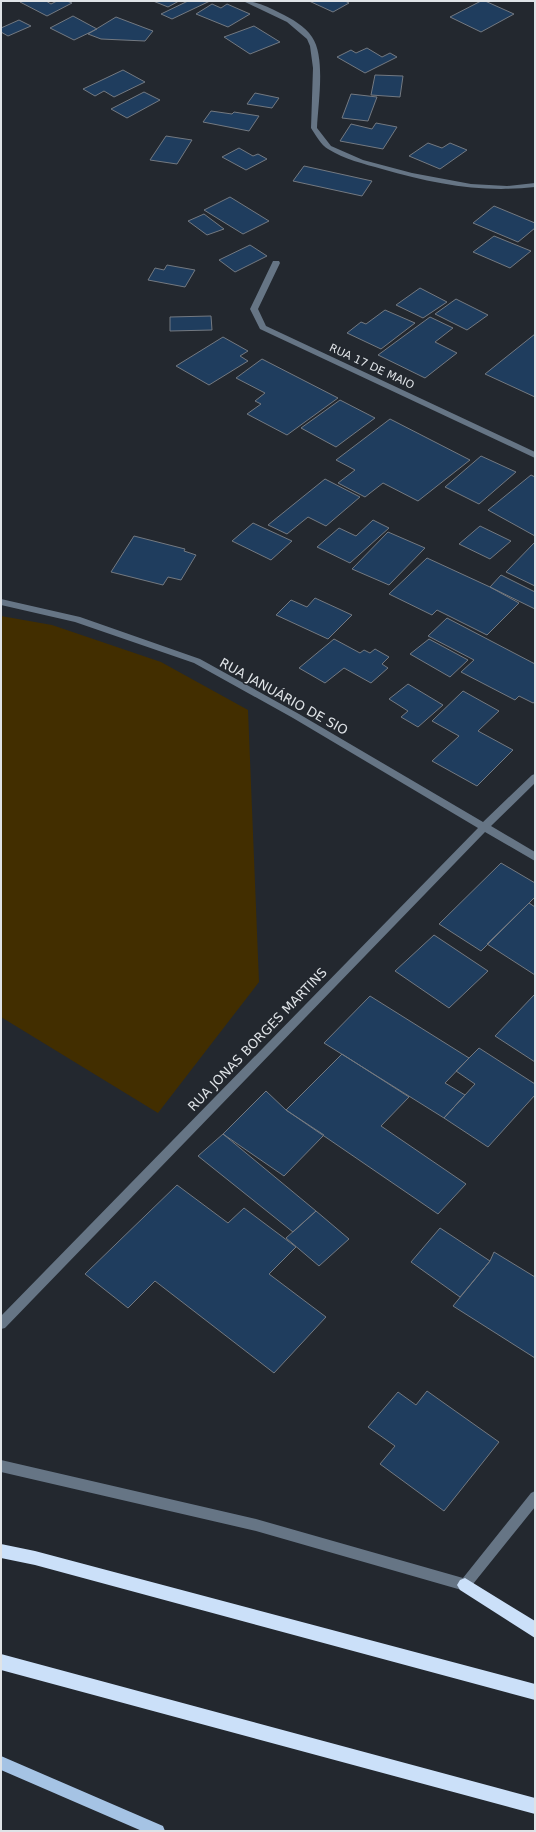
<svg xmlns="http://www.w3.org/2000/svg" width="536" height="1832" font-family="'DejaVu Sans',sans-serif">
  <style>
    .green { fill: #422e00 }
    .building { fill: #1f3d5e; stroke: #737981 }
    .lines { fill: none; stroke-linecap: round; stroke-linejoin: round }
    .minor { fill: #667585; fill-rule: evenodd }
    .major { fill: #a5c3e4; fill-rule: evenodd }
    .highway { fill: #cbe0f9; fill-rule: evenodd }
    .labels { text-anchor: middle; stroke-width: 3; stroke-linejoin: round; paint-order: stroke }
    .far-street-label { font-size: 11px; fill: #dfe3e7; stroke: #23282f }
    .street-label { font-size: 13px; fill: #dfe3e7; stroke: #23282f }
  </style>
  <rect width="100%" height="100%" fill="#23282f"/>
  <!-- green -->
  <path class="green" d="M1,616L52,625L161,662L248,710L259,982L158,1113L1,1017Z"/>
  <!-- building -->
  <path class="building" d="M22,1H46L51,4L57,1H67L72,3L47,16L20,2Z
    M153,1H179L168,7Z
    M188,1H210L172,19L161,14Z
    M309,1H345L349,3L333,12Z
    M481,1H485L514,14L481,32L450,17Z
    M212,4L221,8L227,4L250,14L228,27L196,14Z
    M73,16L97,29L74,40L50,28Z
    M116,17L153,31L145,41L101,39L88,34Z
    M19,20L31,26L8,36L1,32V28Z
    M254,26L280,42L250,54L224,37Z
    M367,48L382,57L390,53L397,57L365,73L337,57L351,50L356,53Z
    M123,70L145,82L114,97L104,91L95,96L83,89Z
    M375,75L403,76L400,97L371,95Z
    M144,92L160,100L127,118L111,109Z
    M255,93L279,98L272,108L247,104Z
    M351,94L377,97L368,121L342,118Z
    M211,111L232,114L234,112L259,116L249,131L203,122Z
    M376,123L397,127L383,149L340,141L351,124L372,129Z
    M166,136L192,140L177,164L150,160Z
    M428,143L442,148L450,143L467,150L440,169L409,156Z
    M239,148L253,156L258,154L267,159L246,170L222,157Z
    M304,166L372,181L362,196L293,181Z
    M230,197L269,221L243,234L204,210Z
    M494,206L535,223V228L518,242L473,223Z
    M204,214L224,229L207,235L188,221Z
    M494,236L531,251L510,268L473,252Z
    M250,245L267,256L235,272L219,260Z
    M167,265L195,270L185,287L148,280L155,268L164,270Z
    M420,288L447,302L423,318L396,305Z
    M456,299L488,315L467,330L435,314Z
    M385,310L415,323L381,349L347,333L361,322L366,324Z
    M211,316L212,330L170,331V317Z
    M430,317L453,328L435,342L457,353L425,378L378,355Z
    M535,334V397L485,374Z
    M223,337L248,351L240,356L248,361L209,385L176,366Z
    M262,359L338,398L287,435L247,414L261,404L255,401L265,393L236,378Z
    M340,400L375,418L336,447L301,428Z
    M390,419L470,460L418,501L383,483L365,497L338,483L355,470L336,460Z
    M481,456L516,472L479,504L445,487Z
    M531,475L535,477V536L488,510Z
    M325,479L360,497L326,526L308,517L287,534L268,525Z
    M373,520L389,528L350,563L317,547L339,528L356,536Z
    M253,523L292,541L271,560L232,541Z
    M480,526L511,541L490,559L459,544Z
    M388,532L425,548L389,585L352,569Z
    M134,536L185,549L184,551L196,555L181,580L168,577L163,585L111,572Z
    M535,542V586L506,572Z
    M427,558L490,587L519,603L487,635L437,610L432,615L389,594Z
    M501,575L535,592V609L490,587Z
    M315,598L352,615L328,639L276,615L291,600L307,607Z
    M447,618L535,664V702L533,703L519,696L515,700L461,672L474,660L428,636Z
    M334,639L360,653L364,650L370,653L375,649L389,657L382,664L388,668L371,683L344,668L325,683L299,668Z
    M429,639L468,660L450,677L410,654Z
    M408,684L443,705L418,727L401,717L408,711L389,699Z
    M463,691L499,711L478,731L513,750L477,786L432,761L459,736L432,721Z
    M501,863L535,883V897L481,951L439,924Z
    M529,903L535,907V975L487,944Z
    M434,935L488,971L449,1008L395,971Z
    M535,994V1062L495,1036Z
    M370,996L469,1058L445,1083L465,1095L444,1118L324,1043Z
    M479,1048L535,1084V1095L488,1147L444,1118L475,1084L456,1071Z
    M342,1054L409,1097L381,1126L466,1184L438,1214L286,1110Z
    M266,1091L286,1110L324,1135L284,1176L223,1134Z
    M223,1134L316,1211L293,1232L198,1156Z
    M177,1185L228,1223L244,1208L296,1247L269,1274L326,1317L274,1373L155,1281L128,1308L85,1274Z
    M316,1211L349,1239L319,1266L286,1238Z
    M440,1228L490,1261L460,1297L411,1262Z
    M494,1252L535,1277V1358L453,1306L490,1261Z
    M427,1391L499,1442L444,1511L380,1464L395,1446L368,1427L398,1392L416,1405Z"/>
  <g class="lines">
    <!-- minor -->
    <path class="minor" d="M243,1C256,1 268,7 280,13C292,19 305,26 312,37C326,57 318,104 317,128L331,146L363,160L412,173L471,184L507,186L535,183V187C481,193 434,184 382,169C364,164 344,159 328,149C321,145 315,134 311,128L313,68L310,46L307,39L287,22Z
      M273,261H279L280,263L258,309L266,326L535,452V458L260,329L250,309Z
      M1,599L80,617L200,659L299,714L483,822L532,775L535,774V783L491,826L535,852V861L485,832L5,1328L1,1329V1316L478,828L293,718L194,663L75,622L1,605Z
      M1,1460L256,1519L463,1578L531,1493L535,1491V1507L469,1589L465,1591L256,1531L1,1472Z"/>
    <!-- major -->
    <path class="major" d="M1,1756L163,1826L165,1831H142L1,1770Z"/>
    <!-- highway -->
    <path class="highway" d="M1,1544L35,1551L535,1684V1700L35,1565L1,1558Z
      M465,1578L535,1621V1638L460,1590L457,1585L460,1580Z
      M1,1654L535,1798V1814L1,1670Z"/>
  </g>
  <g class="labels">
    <!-- far-street labels -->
    <g class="far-street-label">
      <text transform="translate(372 366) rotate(25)" y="4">RUA 17 DE MAIO</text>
    </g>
    <!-- street labels -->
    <g class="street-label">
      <text transform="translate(284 696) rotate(29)" y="5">RUA JANUÁRIO DE SIO</text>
      <text transform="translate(257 1039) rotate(-46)" y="5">RUA JONAS BORGES MARTINS</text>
    </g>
  </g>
  <!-- border -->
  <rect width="536" height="1832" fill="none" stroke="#dfe3e7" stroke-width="4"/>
</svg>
